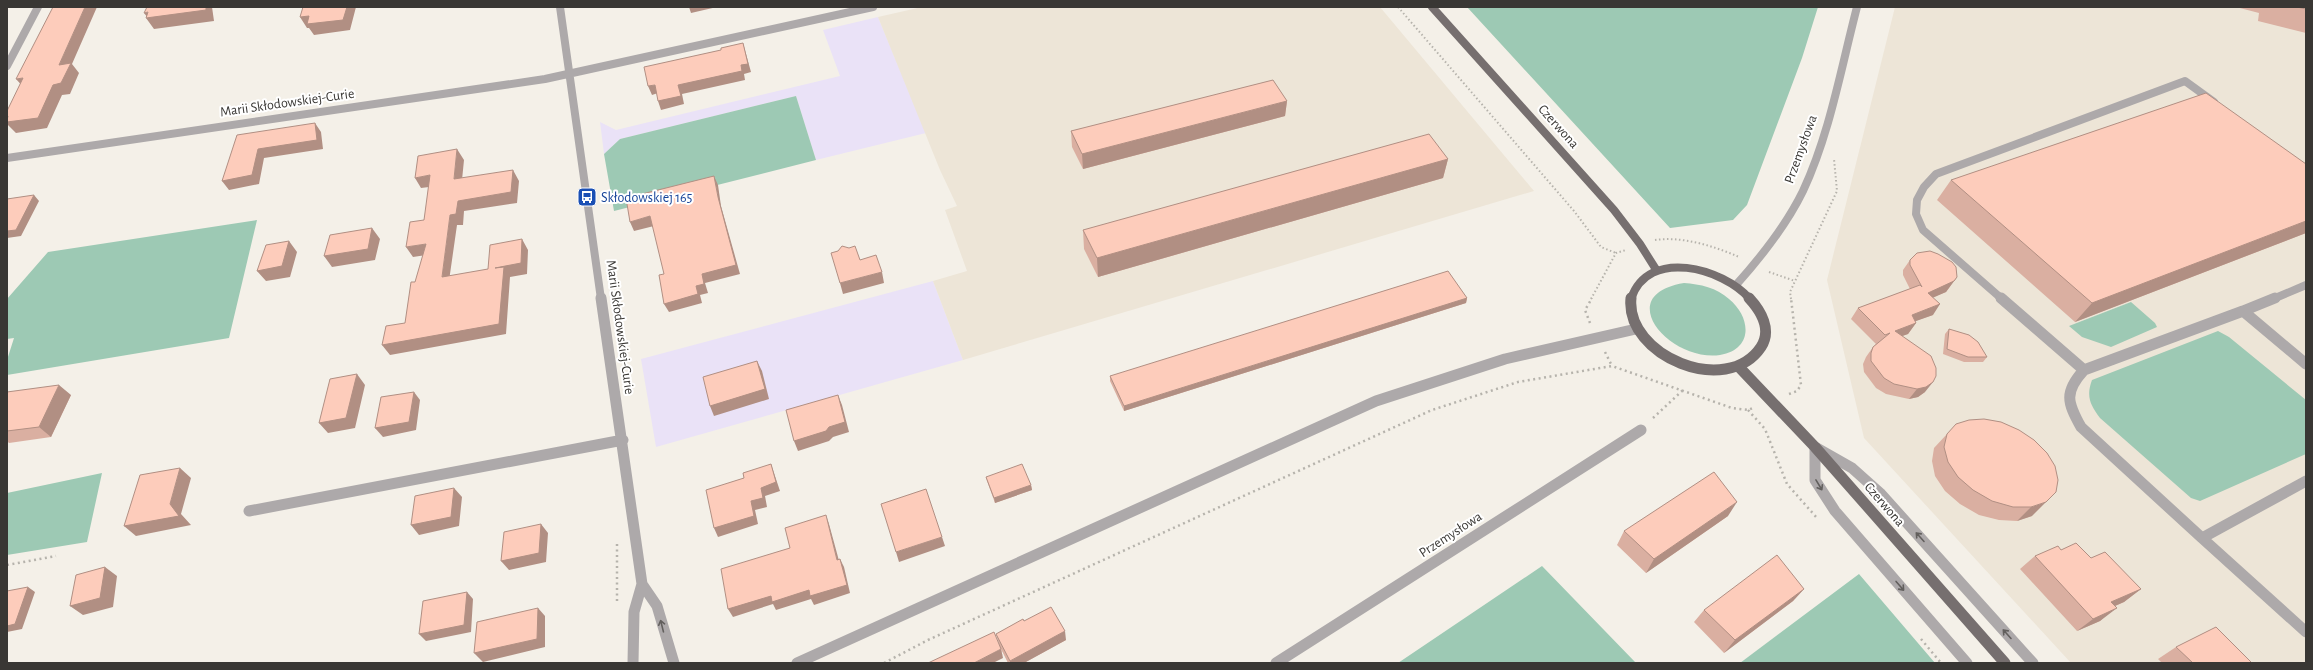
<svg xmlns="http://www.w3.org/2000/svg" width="2313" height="670" font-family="'Alegreya Sans',sans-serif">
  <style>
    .commercial { fill: #eae2f7 }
    .built { fill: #ede5d7 }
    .green { fill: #9dc9b4 }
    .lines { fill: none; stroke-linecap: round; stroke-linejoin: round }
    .path-far1 { stroke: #b6b3ac; stroke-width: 2; stroke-dasharray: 1.5 2.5; stroke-linecap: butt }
    .path { stroke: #b6b3ac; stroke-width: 2.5; stroke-dasharray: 2 3.5; stroke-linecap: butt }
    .minor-far1 { stroke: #ada9aa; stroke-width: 8 }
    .minor { stroke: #ada9aa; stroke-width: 11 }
    .major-far1 { stroke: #766f6f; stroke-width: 8 }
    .major { stroke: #766f6f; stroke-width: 11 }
    .wall { fill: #daafa1 }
    .shaded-wall { fill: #b18f83 }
    .building { fill: #fdccbb; stroke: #b18f83 }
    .oneway { stroke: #625f5d }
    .labels { text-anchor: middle; stroke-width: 4; stroke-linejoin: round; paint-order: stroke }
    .street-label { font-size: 14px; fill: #393734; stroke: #fff }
    .transit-label { font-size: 14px; fill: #164399; stroke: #fff; text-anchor: start }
  </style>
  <rect width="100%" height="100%" fill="#f4f0e8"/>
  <!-- commercial -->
  <path class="commercial" d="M878,17L926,133L816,160L796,96L620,139L604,154L600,122L616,130L840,76L823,30Z
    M933,281L963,360L656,447L641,359Z"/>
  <!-- built -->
  <path class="built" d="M922,7H1380L1534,191L963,360L933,281L967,271L945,210L957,206L940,170L878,17Z
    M1895,7H2306V663H2071L1864,438L1827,280Z"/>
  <!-- green -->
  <path class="green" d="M1467,7H1818L1802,58L1747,205L1733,220L1670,228Z
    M796,96L816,160L614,211L604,154L620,139Z
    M257,220L229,338L7,375V360L14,338L7,339V299L48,252Z
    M1684,283C1700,284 1717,288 1729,299C1751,317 1754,349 1720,355C1670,362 1611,295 1684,283Z
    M2131,302L2155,323L2157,327L2111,347L2082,337L2069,326Z
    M2218,331L2229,337L2306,400V454L2200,501L2191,498L2100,418C2090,405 2086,396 2092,380Z
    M102,473L87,542L7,555V493Z
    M1542,566L1636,663H1398Z
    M1859,574L1935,663H1740Z"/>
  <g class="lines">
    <!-- path-far1 -->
    <path class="path-far1" d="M1398,7L1574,211L1601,247L1616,253
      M1655,240C1682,236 1714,246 1739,257
      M1769,272L1795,281
      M1591,299L1616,253L1626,250
      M1791,299L1790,292L1837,191L1834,159"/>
    <!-- path -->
    <path class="path" d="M1590,323L1585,310L1592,298
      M1605,352L1612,366
      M1789,394L1797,391L1801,385L1791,298
      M1748,410L1765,429L1787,484L1817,518
      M1653,418L1683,390
      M617,544V603
      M7,565L56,556
      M1921,639L1941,663
      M884,663L928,640L1432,410L1518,382L1612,366L1732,408L1748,410L1755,407"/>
    <!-- minor-far1 -->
    <path class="minor-far1" d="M560,7L601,299
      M7,66L38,7
      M7,158L545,79L873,7
      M1736,285C1762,256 1786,226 1803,191C1830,133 1841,68 1857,7
      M2002,299L1923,230L1916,214L1917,200L1924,187L1936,174L2185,81L2214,102
      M2273,299L2306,285"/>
    <!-- minor -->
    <path class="minor" d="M601,298L642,584L634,612L633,663
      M2001,298L2084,370C2064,392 2067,402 2081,427L2202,538
      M2275,298L2243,311L2306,364
      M2084,370L2243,311
      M2306,481L2202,538L2306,632
      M249,511L623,440
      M642,584L657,606L674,663
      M797,663L1376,401L1505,359L1636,329
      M1276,663L1641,430
      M1967,663L1835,511L1815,480V447L1852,468L1880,493L2033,663"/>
    <!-- major-far1 -->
    <path class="major-far1" d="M1432,7L1614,210L1640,244L1657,271
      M1631,299C1648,247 1723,268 1750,299"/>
    <!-- major -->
    <path class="major" d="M1631,298C1625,356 1727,398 1761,347C1772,330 1761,311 1749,298
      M1739,367L1815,447L2005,663"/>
  </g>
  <!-- wall -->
  <path class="wall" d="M2236,7H2306V33L2258,21L2259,13Z
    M1287,101L1285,116L1083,169L1072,147L1071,131Z
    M1448,159L1443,178L1098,277L1084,249L1083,230Z
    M2306,164V233L2075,322L1937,200L1951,180Z
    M1910,260L1957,277L1946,292L1933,297V315L1915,321L1916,323L1908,334L1902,336L1925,392L1918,397L1909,399L1886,394L1876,388L1864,372L1863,364L1866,357L1873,347L1876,344L1851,319L1858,308L1910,289L1903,275V270Z
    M1467,298L1466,303L1124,411L1110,381V376Z
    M1949,329L1987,357L1983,362H1964L1943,354L1945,334Z
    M7,392L71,395L51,437L9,443L7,441Z
    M1947,434L2034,440L2032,516L2017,521L1999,520L1979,515L1960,504L1945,491L1935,476L1932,461L1934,448Z
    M986,477L1031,485L1032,490L995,503L987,481Z
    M1728,516L1646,573L1617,545L1624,531Z
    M2061,550L2091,558L2141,589L2124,602L2115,606L2100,621L2077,631L2020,569L2035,556Z
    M1804,589L1793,601L1724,653L1694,622L1704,610Z
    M1024,621L1066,640L1024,663H1008L1001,649L1003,658L996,634Z
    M2176,647L2252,663H2162L2158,659Z"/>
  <!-- shaded-wall -->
  <path class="shaded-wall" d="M85,7H97L72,64L79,73L70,94L62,95L47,128L16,133L7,124V116L59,65Z
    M206,7H212L214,21L154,29L146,18H148L144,13Z
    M347,7H356L350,30L314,35L309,28H307L300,17Z
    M689,7H717L691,13Z
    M743,43L751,72L744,74L745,80L682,94L684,104L661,110L658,101L678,85L741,65Z
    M23,78L25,89L16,79Z
    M655,85L658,93L652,95L648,86Z
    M1287,101L1285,116L1083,169L1082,154Z
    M315,123L321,132L323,149L264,158L259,184L229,190L222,181L258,149Z
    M457,149L464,160L461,190L454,179Z
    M1448,159L1443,178L1098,277L1097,258Z
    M513,170L519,181L517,203L464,211L463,225H457L448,288L442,277L450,215L458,201Z
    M430,175L437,186L421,188L415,178Z
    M714,176L718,185L721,206L740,274L705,283L708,293L700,295L702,303L669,312L664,304L696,286L718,197Z
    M34,195L39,201L21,236L7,238V231Z
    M650,216L654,226L634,231L630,222Z
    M2306,221V233L2075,322L2092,303Z
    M372,228L380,239L375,260L332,267L324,256Z
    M522,239L528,250L527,274L510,277L506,334L390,355L382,345L495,268Z
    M289,241L297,252L290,277L266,281L257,271Z
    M426,244L433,254L413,257L406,247Z
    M882,272L884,283L843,294L840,283Z
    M1957,277L1946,292L1921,303L1928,293Z
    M1467,298L1466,303L1124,411V406Z
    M1940,304L1933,315L1905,325L1912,315Z
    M1916,323L1908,334L1888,341L1895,331Z
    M757,361L762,371L769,399L714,416L710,406Z
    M357,374L365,385L355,428L328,433L319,423Z
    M1933,382L1925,392L1918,397L1909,399L1917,389Z
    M59,385L71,395L51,437L39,427Z
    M414,392L420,400L416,430L383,437L375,428Z
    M838,395L842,405L849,432L833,437L829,441L798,451L794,441Z
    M771,464L780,491L765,496L767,507L755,510L758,524L718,537L714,528L751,501L761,488Z
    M180,468L191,478L181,514L191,525L136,536L124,526L170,504Z
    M1031,485L1032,490L995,503L994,498Z
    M454,488L462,497L459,526L419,535L411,525Z
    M1737,502L1728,516L1646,573L1654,559Z
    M2046,502L2032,516L2017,521L2031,507Z
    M826,515L829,524L841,568L837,560Z
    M541,524L548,533L546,562L509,570L501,561Z
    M942,537L945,546L899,562L896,552Z
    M840,559L844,567L850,593L814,605L811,599L776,610L773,604L733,617L728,609Z
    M105,567L117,576L113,607L83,615L70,606Z
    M28,587L35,592L22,629L7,632V626Z
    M1804,589L1793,601L1724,653L1735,640Z
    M2141,589L2124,602L2094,615L2111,602Z
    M467,592L473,599L471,632L426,641L419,634Z
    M538,608L545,616V647L483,662L474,653Z
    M2117,608L2100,621L2077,631L2093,619Z
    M1065,631L1066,640L1024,663H1010V661Z
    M1001,649L1003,658L993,663H974Z"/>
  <!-- building -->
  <path class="building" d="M53,7H85L59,65L71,63L61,83L53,85L38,118L7,122V120L8,116H7V111L23,78L16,79Z
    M147,7H206V10L146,18L148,12L144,13Z
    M303,7H347L343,20L307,24L309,16L300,17Z
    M2297,7H2306V9Z
    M743,43L748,64L741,65L742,71L678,85L681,96L658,101L655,85L648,86L644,67L721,50V48Z
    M1273,80L1287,101L1082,154L1071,131Z
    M2206,93L2306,164V221L2092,303L1951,180Z
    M315,123L317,140L258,149L252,175L222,181L237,135Z
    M1429,134L1448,159L1097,258L1083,230Z
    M457,149L454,179L513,170L511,192L458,201L456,214L450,215L442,277L488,269L490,245L522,239L521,263L495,268L504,267L499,324L382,345L386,326L405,323L411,282H415L426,244L406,247L410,222L424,220L430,175L415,178L418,156Z
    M714,176L718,197L736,265L702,274L704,284L696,286L698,294L664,304L659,275L664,274L650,216L630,222L626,198Z
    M34,195L16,230L7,231V199Z
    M372,228L368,249L324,256L330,235Z
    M289,241L282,266L257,271L266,245Z
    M842,246L849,248L855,246L860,260L876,255L882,272L840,283L831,253L838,251Z
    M1930,251L1938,254L1952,262L1956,267L1957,277L1954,281L1928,293L1940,304L1912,315L1916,323L1895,331L1931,356L1936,368V376L1933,382L1926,387L1917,389L1894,384L1884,378L1871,361V353L1873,347L1890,333L1885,335L1858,308L1920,285L1922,287L1910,265V260L1917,253Z
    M1448,271L1467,298L1124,406L1110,376Z
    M1949,329L1969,335L1978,342L1987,357H1968L1947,349Z
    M757,361L765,389L710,406L703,377Z
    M357,374L346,418L319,423L330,379Z
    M59,385L39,427L7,431V392Z
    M414,392L409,422L375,428L381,397Z
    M838,395L845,422L829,427L826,431L794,441L786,410Z
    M1984,419L2001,422L2019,430L2034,440L2047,453L2055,466L2058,480L2056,492L2046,502L2031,507H2013L1992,501L1973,490L1958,477L1948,462L1944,447L1947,434L1956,424L1969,420Z
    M771,464L776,482L761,488L763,498L751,501L754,516L714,528L706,490L744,478L743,473Z
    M1022,464L1031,485L994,498L986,477Z
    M180,468L170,504L179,516L124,526L140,475Z
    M1714,472L1737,502L1654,559L1624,531Z
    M454,488L451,517L411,525L415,496Z
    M926,489L942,537L896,552L881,504Z
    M826,515L837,560L840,559L847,585L810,596L809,590L772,602L771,596L728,609L721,569L790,548L785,528Z
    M541,524L539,553L501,561L504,532Z
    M2076,543L2091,558L2105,552L2141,589L2111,602L2117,608L2093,619L2035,556L2058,546L2061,550Z
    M1777,555L1804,589L1735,640L1704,610Z
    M105,567L100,598L70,606L76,575Z
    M28,587L15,624L7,626V591Z
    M467,592L464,625L419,634L423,601Z
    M1051,607L1065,631L1010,661L996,634L1023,619L1024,621Z
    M538,608L537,639L474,653L477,622Z
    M2216,627L2252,663H2193L2176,647Z
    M994,632L1001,649L974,663H928Z"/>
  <!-- one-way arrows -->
  <defs><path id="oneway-shaft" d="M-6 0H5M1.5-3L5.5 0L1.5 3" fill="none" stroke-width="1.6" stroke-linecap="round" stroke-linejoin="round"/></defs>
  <g class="oneway">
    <use href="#oneway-shaft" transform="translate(1819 485) rotate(59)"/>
    <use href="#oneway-shaft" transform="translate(1920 537) rotate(-132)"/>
    <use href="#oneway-shaft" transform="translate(1900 586) rotate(49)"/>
    <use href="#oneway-shaft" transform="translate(662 626) rotate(-104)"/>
    <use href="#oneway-shaft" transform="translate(2007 634) rotate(-132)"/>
  </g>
  <!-- icons -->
  <defs>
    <symbol id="bus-square" viewBox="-11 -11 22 22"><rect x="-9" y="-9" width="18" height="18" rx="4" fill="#1a4fb4" stroke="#fff"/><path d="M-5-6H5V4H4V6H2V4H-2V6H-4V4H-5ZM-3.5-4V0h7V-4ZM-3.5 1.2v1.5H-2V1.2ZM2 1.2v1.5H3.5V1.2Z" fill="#fff"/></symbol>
  </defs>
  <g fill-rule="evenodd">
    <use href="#bus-square" x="576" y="186" width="22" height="22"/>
  </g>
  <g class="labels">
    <!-- street labels -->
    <g class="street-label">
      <text transform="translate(287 102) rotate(-8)" y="5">Marii Skłodowskiej-Curie</text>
      <text transform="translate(1559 126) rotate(48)" y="5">Czerwona</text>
      <text transform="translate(1800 149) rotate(-70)" y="5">Przemysłowa</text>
      <text transform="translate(621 327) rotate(82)" y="5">Marii Skłodowskiej-Curie</text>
      <text transform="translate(1885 504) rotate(49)" y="5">Czerwona</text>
      <text transform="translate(1450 534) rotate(-33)" y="5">Przemysłowa</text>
    </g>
    <!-- transit labels -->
    <g class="transit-label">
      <text x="601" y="202">Skłodowskiej 165</text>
    </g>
  </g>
  <!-- border -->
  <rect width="2313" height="670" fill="none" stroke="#393734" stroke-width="16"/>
</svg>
